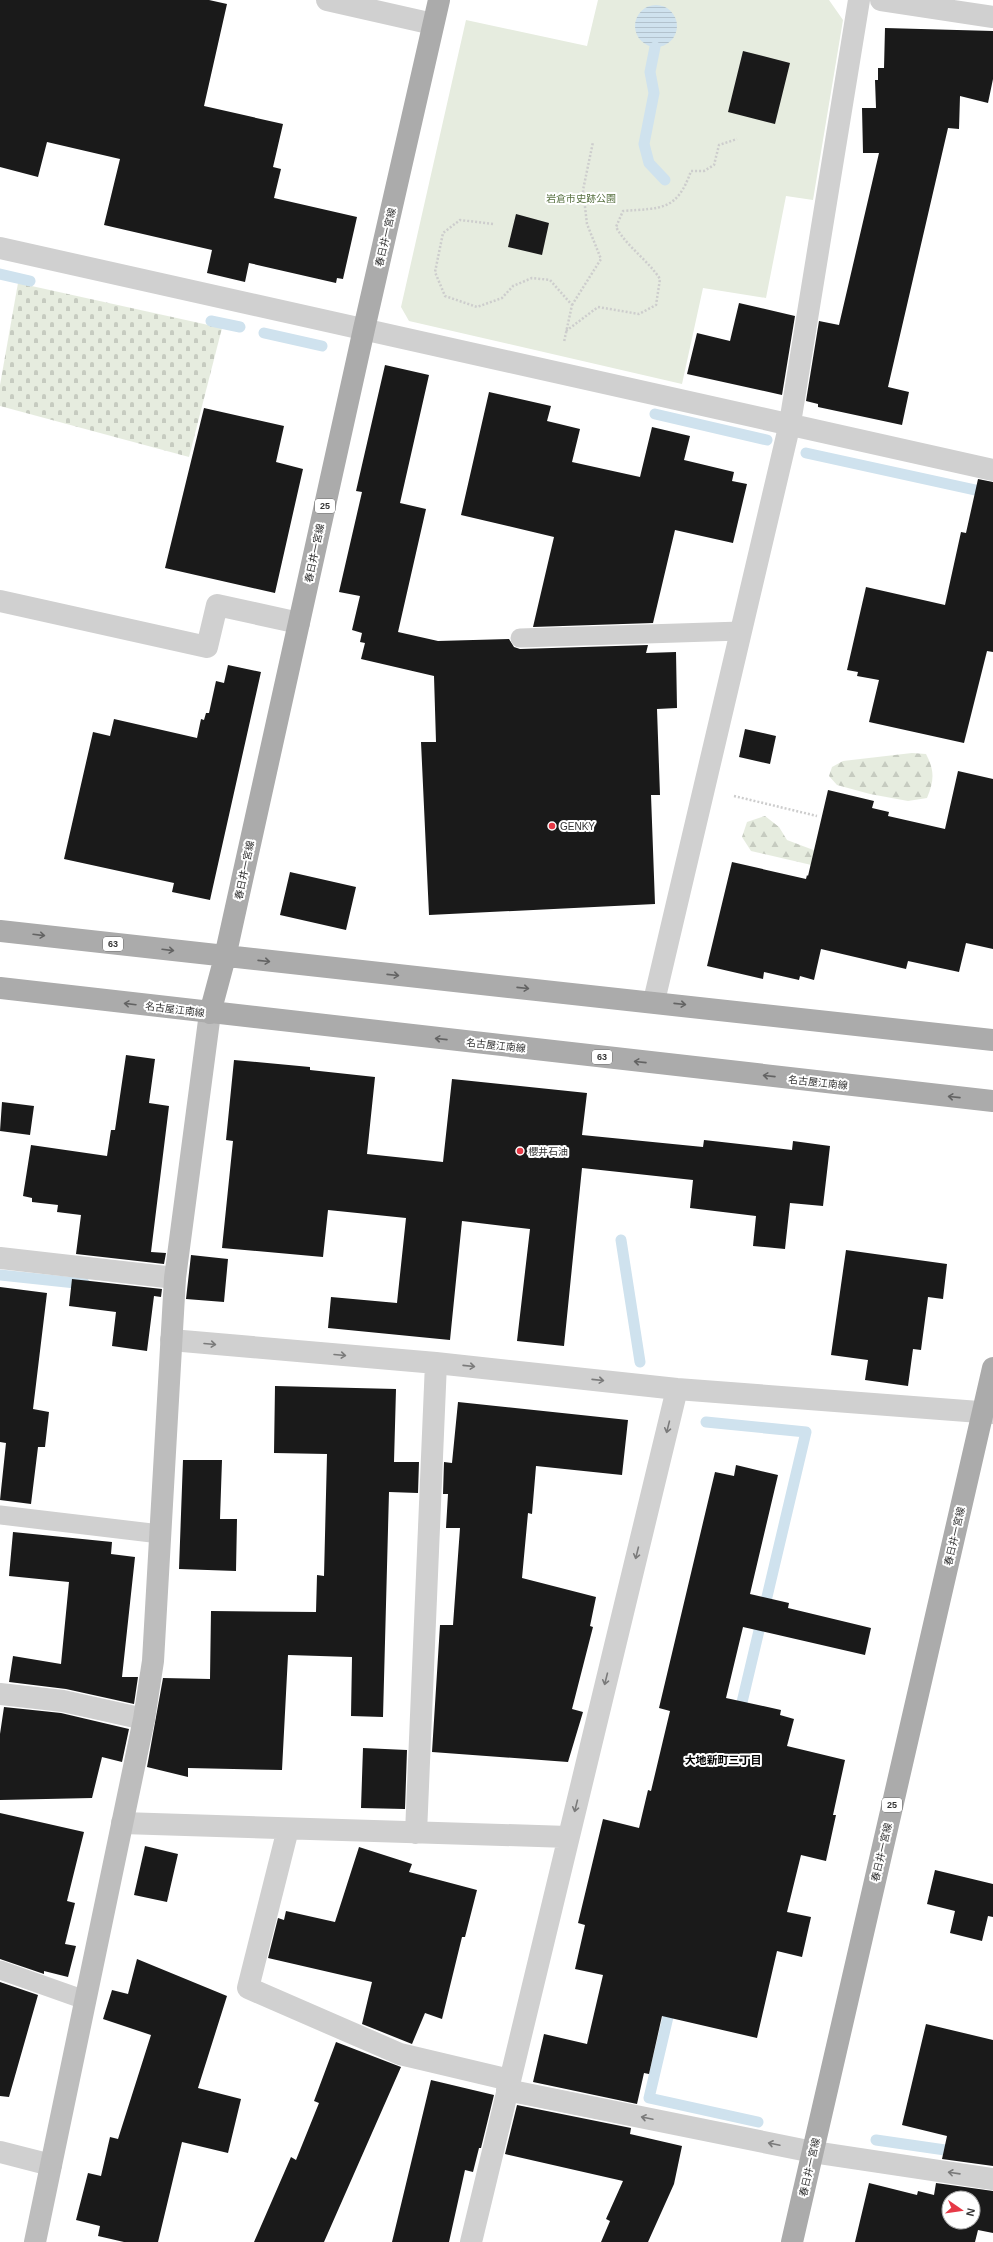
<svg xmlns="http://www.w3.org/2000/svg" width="993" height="2242" font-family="Arial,'Noto Sans JP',sans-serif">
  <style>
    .forest { fill: url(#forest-firs) }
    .cemetery { fill: url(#cemetery-stones) }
    .park { fill: #e6ecdf }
    .water { fill: url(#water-rules) }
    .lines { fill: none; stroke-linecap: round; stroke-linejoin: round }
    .stream { stroke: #cfe2ee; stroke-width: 11 }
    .building { fill: #1a1a1a; fill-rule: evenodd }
    .path { stroke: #cdcdcd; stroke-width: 2.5; stroke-dasharray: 2 2; stroke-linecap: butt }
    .lane { stroke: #d0d0d0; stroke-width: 19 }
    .street { stroke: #d0d0d0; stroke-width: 22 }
    .secondary { stroke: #bdbdbd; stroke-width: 22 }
    .primary { stroke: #ababab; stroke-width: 22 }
    .oneway { stroke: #636363 }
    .oneway2 { stroke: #7a7a7a }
    .poi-dot { fill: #e63946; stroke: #fff; stroke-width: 1.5 }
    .labels { text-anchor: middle; stroke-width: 4; stroke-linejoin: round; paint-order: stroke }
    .shield { fill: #fff; stroke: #707070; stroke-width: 1 }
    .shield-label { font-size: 9px; font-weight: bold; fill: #333 }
    .park-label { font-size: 10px; fill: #56703f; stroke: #fff }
    .street-label { font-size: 10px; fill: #333; stroke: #fff }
    .poi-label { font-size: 10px; fill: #333; stroke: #fff; text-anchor: start }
    .neighbourhood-label { font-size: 11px; font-weight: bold; fill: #000; stroke: #fff }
  </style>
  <defs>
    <pattern id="forest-firs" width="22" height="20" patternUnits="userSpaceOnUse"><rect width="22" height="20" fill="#e6ecdf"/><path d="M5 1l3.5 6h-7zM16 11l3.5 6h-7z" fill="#c6cbc0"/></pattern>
    <pattern id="cemetery-stones" width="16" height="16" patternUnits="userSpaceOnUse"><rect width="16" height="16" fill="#e6ecdf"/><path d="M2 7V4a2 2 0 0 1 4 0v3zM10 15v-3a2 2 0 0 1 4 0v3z" fill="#c6cbc0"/></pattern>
    <pattern id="water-rules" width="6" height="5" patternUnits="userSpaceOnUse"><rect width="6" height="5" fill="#cfe2ee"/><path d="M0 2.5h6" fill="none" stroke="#b2c2cd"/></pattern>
  </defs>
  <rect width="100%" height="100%" fill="#fff"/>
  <!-- forest -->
  <path class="forest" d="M912,753L926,754C935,771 934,781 927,798L908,801L870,794L837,785L829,776L832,767L843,761Z
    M765,816L779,827L787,840L919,890L751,851L742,837L747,822Z"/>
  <!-- cemetery -->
  <path class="cemetery" d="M18,283L222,328L189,457L0,406V385Z"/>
  <!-- park -->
  <path class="park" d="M598,0H829L843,20L813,200L786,196L766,298L703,288L682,384L409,321L401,307L466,20L587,46Z"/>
  <!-- water -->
  <path class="water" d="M635 26a21 21 0 1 1 42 0a21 21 0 1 1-42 0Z"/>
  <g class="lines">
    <!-- stream -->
    <path class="stream" d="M655,47L650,72L654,93L644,144L649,163L665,180
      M0,274L30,281
      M211,321L240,327
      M264,333L322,346
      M655,414L767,440
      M806,453L993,494
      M621,1240L640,1362
      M0,1275L85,1284
      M706,1422L806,1432L739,1715
      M671,2004L649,2098L758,2122
      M876,2140L959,2152"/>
  </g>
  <!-- building -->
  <path class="building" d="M0,0H209L227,4L204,106L283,124L273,167L281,169L274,198L357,217L343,279L337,278L336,283L249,263L245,282L207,273L212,250L104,225L120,159L47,142L38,177L0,167Z
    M885,28L993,31V79L988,103L960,96L959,129L948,128L888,387L909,392L902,425L818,407V404L806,401L819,321L839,325L879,153H863L862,108H876L875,80H878V68H884Z
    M743,51L790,63L775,124L728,112Z
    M516,214L549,223L542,255L508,247Z
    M739,303L795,316L782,395L687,374L697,333L730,341Z
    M385,365L429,375L400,503L426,509L398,632L438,641L509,639L514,647L520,649L648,645L646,653L676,652L677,708L657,709L660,795H651L655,904L429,915L421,742H436L434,676L361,659L365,643L360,642L362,633L352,630L360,596L339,592L362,492L356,491Z
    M489,392L551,406L547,421L580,429L572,462L640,477L652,427L690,436L684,460L734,472L732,481L747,484L733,543L675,530L653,623L533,627L554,537L461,515Z
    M204,408L284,426L276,462L303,469L275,593L165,568Z
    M978,479L993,482V652L987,651L964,743L869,722L879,680L857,676L858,672L847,670L866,587L945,605L961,532L966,533Z
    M228,665L261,672L210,900L172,892L174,883L64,859L93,732L110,736L114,719L197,738L201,719L204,720L206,713H209L216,681L224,683Z
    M745,729L776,736L770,764L739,757Z
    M958,771L993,779V949L966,943L959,972L908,961L906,969L821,949L814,980L800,976L799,980L764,972L763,979L707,966L732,862L806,879L807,875L808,876L828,790L874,801L872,808L889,812L888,816L945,829Z
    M290,872L356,887L346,930L280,915Z
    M126,1055L155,1059L149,1103L169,1106L151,1252L166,1253L164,1264L76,1254L81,1215L57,1212L58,1205L32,1202V1198L23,1196L31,1145L107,1156L111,1130H115Z
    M234,1060L310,1067V1070L375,1077L367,1154L443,1162L452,1079L587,1093L582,1135L703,1147L704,1140L792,1150L793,1141L830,1146L823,1206L790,1203L785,1249L753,1246L756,1216L690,1208L693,1180L582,1168L564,1346L517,1341L530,1229L462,1221L450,1340L328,1328L331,1297L397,1303L406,1218L328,1210L323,1257L222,1248L233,1141L226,1140Z
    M2,1102L34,1106L30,1135L0,1131Z
    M846,1250L947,1264L943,1299L928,1297L921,1350L913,1349L908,1386L865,1380L868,1360L831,1355Z
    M191,1255L228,1259L224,1302L186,1299Z
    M72,1279L162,1289L161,1297L154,1296L147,1351L112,1346L116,1312L69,1306Z
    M0,1287L47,1293L33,1409L49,1412L45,1447H38L31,1504L0,1500L6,1443L0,1442Z
    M275,1386L396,1389L394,1462H419L418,1493L389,1492L383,1717L351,1716L352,1657L288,1655L282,1770L188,1768V1777L147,1767L163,1678L210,1679L211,1611L316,1612L317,1575L324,1576L327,1454L274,1453Z
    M458,1402L628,1420L622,1475L536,1466L532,1514L528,1513L522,1578L596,1597L590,1626L593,1627L572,1709L583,1712L568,1762L432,1752L440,1625H453L460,1528H446L448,1494H443L444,1462L452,1463Z
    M183,1460H222L220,1519H237L236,1571L179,1569Z
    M736,1465L778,1475L750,1594L789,1603L788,1608L871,1628L865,1655L743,1627L726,1698L781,1710L780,1715L794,1719L787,1746L845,1760L833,1815H836L826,1861L801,1855L787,1912L811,1917L802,1957L777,1951L757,2038L662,2016L649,2074L644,2073L637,2104L533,2082L544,2034L587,2044L603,1975L575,1969L585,1925L578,1923L603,1819L639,1828L648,1790L651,1791L670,1711L659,1708L715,1472L734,1476Z
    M13,1532L112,1542L111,1554L135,1557L122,1677H138L134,1704L66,1689L9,1682L13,1656L61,1664L69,1582L9,1576Z
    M4,1707L61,1713L129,1729L122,1762L102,1757L92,1798L0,1800V1734Z
    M363,1748L407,1750L405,1809L361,1808Z
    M0,1813L84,1832L67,1901L75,1903L65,1944L76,1946L68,1977L44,1971V1974L0,1959Z
    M145,1846L178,1854L167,1902L134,1895Z
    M359,1847L412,1864L409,1872L477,1890L465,1937H462L442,2019L425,2013L412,2044L362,2024L372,1982L268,1958L278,1918L284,1920L286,1911L335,1922Z
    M935,1870L993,1884V1917L988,1916L982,1941L950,1933L955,1911L927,1904Z
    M137,1959L227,1996L198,2088L241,2099L228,2153L182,2142L158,2242H124L98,2236L100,2226L76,2220L88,2173L101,2176L110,2137L118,2139L151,2035L103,2019L112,1990L128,1994Z
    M0,1982L38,1995L9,2097L0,2096Z
    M926,2024L993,2040V2166L942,2159L947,2136L902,2125Z
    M336,2042L401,2067L324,2242H254L291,2157L296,2160L319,2103L314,2101Z
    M431,2080L494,2095L481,2148H479L473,2172L465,2170L449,2242H392Z
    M517,2105L631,2128L630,2134L682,2146L674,2184L648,2242H601L610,2221L606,2219L623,2181L505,2154Z
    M869,2183L917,2195L918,2191L934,2195L936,2183L993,2191V2233L978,2230L975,2242H855ZM949,2198H973V2222H949Z"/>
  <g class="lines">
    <!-- path -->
    <path class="path" d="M493,224L460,220L443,233L435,272L445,296L477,307L502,298L513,286L532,278L550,280L572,305L564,342
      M572,305L601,259L587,224L583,190L593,142
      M566,331L598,307L639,314L656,305L660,279C647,259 627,247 616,227L623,211C662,208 677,211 691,171H704L714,165L719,145L737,139
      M734,796L817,816"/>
    <!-- lane -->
    <path class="lane" d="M520,638L741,631
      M0,1515L160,1534
      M0,1970L85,2000"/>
    <!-- street -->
    <path class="street" d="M327,0L433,24
      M881,0L993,17
      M0,248L993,470
      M0,601L207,647L217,605L299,623
      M654,1001L790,423L859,0
      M0,1258L175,1278
      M171,1340L436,1363L677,1389L993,1413
      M0,1694L63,1701L144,1719
      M122,1823L568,1837
      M288,1829L248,1988L400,2054L510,2080
      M416,1833L436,1363
      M507,2090L813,2152L993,2179
      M0,2152L51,2165
      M471,2242L677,1389"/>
    <!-- secondary -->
    <path class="secondary" d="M35,2242L144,1719L153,1661L175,1278L210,1013"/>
    <!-- primary -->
    <path class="primary" d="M0,931C331,970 662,1002 993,1040
      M0,988L993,1101
      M210,1013L225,957L364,329L439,0
      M792,2242L993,1368"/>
  </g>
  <!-- one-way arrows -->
  <defs><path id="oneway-shaft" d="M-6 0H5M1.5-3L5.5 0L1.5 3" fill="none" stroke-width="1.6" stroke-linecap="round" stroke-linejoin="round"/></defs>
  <g class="oneway">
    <use href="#oneway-shaft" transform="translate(39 935) rotate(7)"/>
    <use href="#oneway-shaft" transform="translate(168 950) rotate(7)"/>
    <use href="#oneway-shaft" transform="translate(264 961) rotate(6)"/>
    <use href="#oneway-shaft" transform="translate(393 975) rotate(6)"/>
    <use href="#oneway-shaft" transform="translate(523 988) rotate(6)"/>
    <use href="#oneway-shaft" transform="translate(130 1004) rotate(-173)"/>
    <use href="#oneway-shaft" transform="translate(680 1004) rotate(6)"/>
    <use href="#oneway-shaft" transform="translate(441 1039) rotate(-174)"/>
    <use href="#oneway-shaft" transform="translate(640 1062) rotate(-174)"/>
    <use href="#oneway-shaft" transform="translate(769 1076) rotate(-174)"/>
    <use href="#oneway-shaft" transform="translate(954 1097) rotate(-174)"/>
  </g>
  <g class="oneway2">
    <use href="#oneway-shaft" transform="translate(210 1344) rotate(5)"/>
    <use href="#oneway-shaft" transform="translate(340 1355) rotate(5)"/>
    <use href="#oneway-shaft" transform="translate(469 1366) rotate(6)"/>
    <use href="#oneway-shaft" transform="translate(598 1380) rotate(6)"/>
    <use href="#oneway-shaft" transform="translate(668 1427) rotate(104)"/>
    <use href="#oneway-shaft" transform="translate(637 1553) rotate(104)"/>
    <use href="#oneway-shaft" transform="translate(606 1679) rotate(104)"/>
    <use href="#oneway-shaft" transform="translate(576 1806) rotate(104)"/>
    <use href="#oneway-shaft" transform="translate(647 2118) rotate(-168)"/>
    <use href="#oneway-shaft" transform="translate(774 2144) rotate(-168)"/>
    <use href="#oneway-shaft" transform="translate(954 2173) rotate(-172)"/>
  </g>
  <!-- markers -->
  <g class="poi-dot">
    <circle cx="552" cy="826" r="4"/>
    <circle cx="520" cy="1151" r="4"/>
  </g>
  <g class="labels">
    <!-- shield labels -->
    <g class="shield">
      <rect x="315" y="499" width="20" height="14" rx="3"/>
      <rect x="103" y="937" width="20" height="14" rx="3"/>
      <rect x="592" y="1050" width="20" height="14" rx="3"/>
      <rect x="882" y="1798" width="20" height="14" rx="3"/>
    </g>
    <g class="shield-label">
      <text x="325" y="509">25</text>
      <text x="113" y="947">63</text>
      <text x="602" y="1060">63</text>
      <text x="892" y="1808">25</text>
    </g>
    <!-- park labels -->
    <g class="park-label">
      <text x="581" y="202">岩倉市史跡公園</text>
    </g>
    <!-- street labels -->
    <g class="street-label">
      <text transform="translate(385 237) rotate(-77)" y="4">春日井一宮線</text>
      <text transform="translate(314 553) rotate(-78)" y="4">春日井一宮線</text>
      <text transform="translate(244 870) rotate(-78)" y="4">春日井一宮線</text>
      <text transform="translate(175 1009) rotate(7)" y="4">名古屋江南線</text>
      <text transform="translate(496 1045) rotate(6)" y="4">名古屋江南線</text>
      <text transform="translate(818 1082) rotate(6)" y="4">名古屋江南線</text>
      <text transform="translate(954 1536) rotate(-77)" y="4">春日井一宮線</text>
      <text transform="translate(881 1852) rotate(-77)" y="4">春日井一宮線</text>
      <text transform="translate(809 2167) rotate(-77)" y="4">春日井一宮線</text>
    </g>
    <!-- poi labels -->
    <g class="poi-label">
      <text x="560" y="830">GENKY</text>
      <text x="528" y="1155">櫻井石油</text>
    </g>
    <!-- neighbourhood labels -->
    <g class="neighbourhood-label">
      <text x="723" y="1764">大地新町三丁目</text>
    </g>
  </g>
  <!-- north arrow -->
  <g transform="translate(961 2210) rotate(103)"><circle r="19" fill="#ffffff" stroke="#adadad"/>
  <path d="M0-3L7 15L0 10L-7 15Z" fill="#e63946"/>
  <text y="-6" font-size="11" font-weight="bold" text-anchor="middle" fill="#333333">N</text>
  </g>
</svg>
